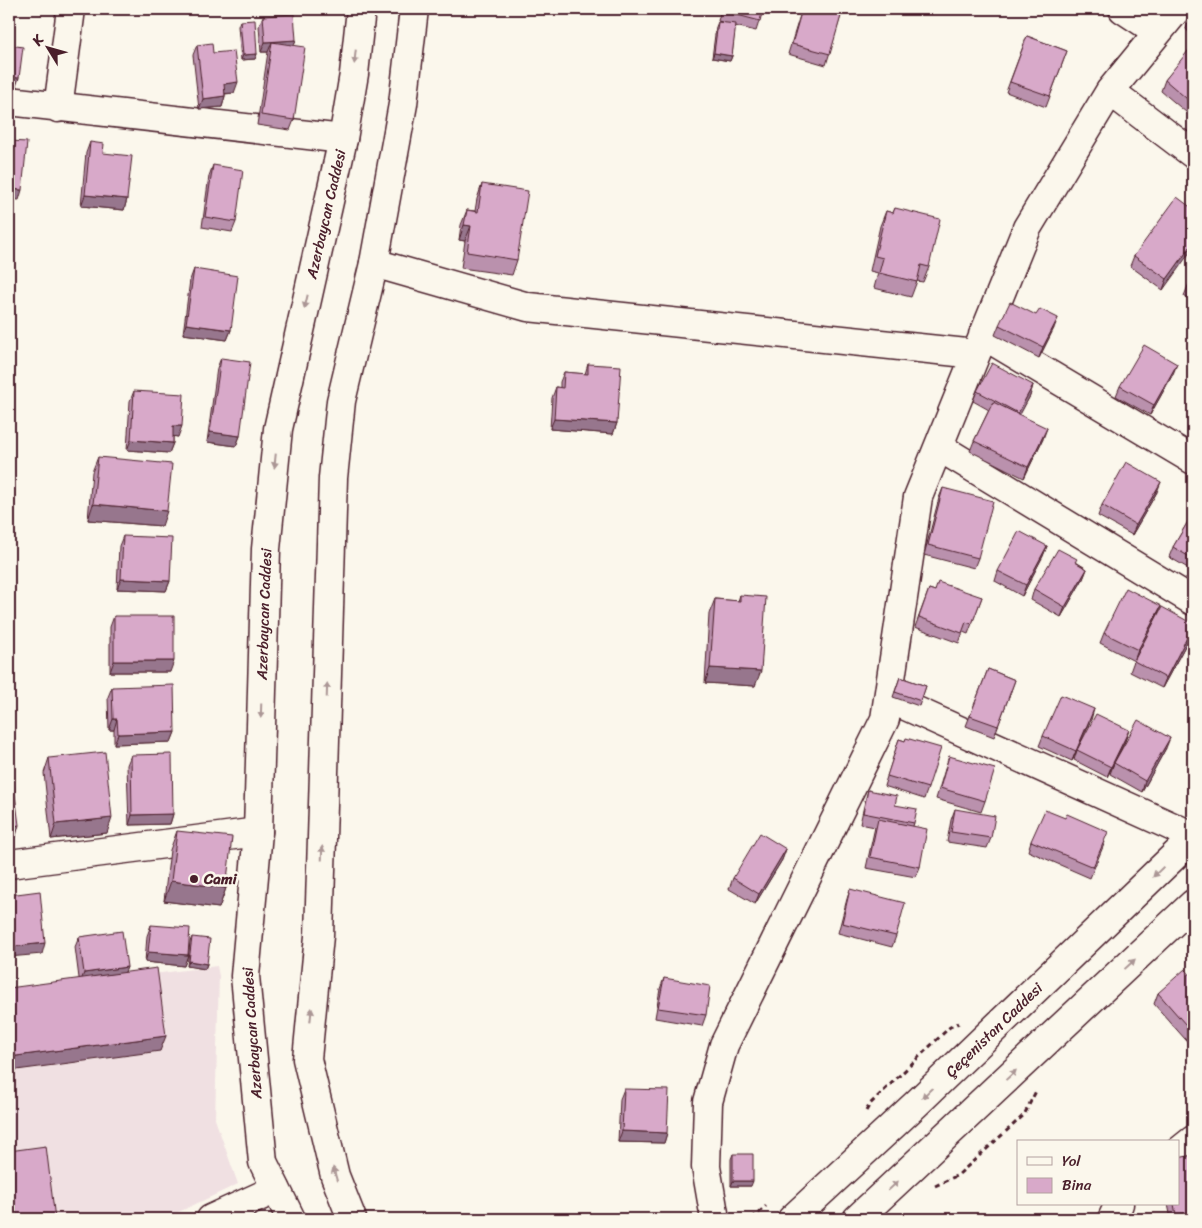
<svg xmlns="http://www.w3.org/2000/svg" width="1202" height="1228" font-family="Sriracha,sans-serif">
  <style>
    .built { fill: #f0e0e2 }
    .lines { fill: none; stroke-linecap: round; stroke-linejoin: round }
    .minor-casing { stroke: #4a1f2b; stroke-width: 31 }
    .major-casing { stroke: #4a1f2b; stroke-width: 31 }
    .path { stroke: #4a1f2b; stroke-width: 3; stroke-dasharray: 5 4; stroke-linecap: butt }
    .minor { stroke: #fbf7ec; stroke-width: 28 }
    .major { stroke: #fbf7ec; stroke-width: 28 }
    .wall { fill: #ba91ad; stroke: #4a1f2b }
    .shaded-wall { fill: #97768d; stroke: #4a1f2b }
    .building { fill: #d8a9c9; stroke: #4a1f2b }
    .oneway { fill: #ab9695 }
    .poi-dot { fill: #4a1f2b; stroke: #fbf7ec; stroke-width: 2 }
    .labels { text-anchor: middle; stroke-width: 5; stroke-linejoin: round; paint-order: stroke }
    .street-label { font-size: 15px; fill: #4a1f2b; stroke: #fbf7ec }
    .poi-label { font-size: 15px; font-weight: bold; fill: #4a1f2b; stroke: #fbf7ec; text-anchor: start }
  </style>
  <rect width="100%" height="100%" fill="#fbf7ec"/>
  <filter id="ink" filterUnits="userSpaceOnUse"><feTurbulence type="fractalNoise" baseFrequency=".02" numOctaves="2"/><feDisplacementMap in="SourceGraphic" scale="10" xChannelSelector="R" yChannelSelector="G"/><feConvolveMatrix kernelMatrix="1 2 1 2 8 2 1 2 1" color-interpolation-filters="sRGB"/></filter>
  <g filter="url(#ink)">
    <!-- built -->
    <path class="built" d="M217,966L219,976L215,1119L238,1184L164,1219H9V992Z"/>
    <g class="lines">
      <defs>
        <path id="minor" d="M1123,9L1158,32
          M1110,91L1193,154
          M9,101L343,139
          M58,108L71,9
          M374,263L528,307L976,354
          M983,335L1193,460
          M939,447L1193,601
          M888,698L1193,836
          M9,864L258,832
          M1178,1152L1193,1140
          M211,1219L276,1189
          M715,1219L706,1167L708,1102L724,1045L885,719L918,497L1027,228L1110,91L1177,9
          M1112,1219L1119,1204"/>
        <path id="major" d="M291,1219L263,1162L245,976L258,832L266,549L278,429L343,139L354,74L361,9
          M352,1219L335,1176L307,1059L319,936L333,478L341,401L374,263L403,104L414,9
          M792,1219L916,1104L1193,838
          M857,1219L1193,904"/>
      </defs>
      <!-- minor casing -->
      <use href="#minor" class="minor-casing"/>
      <!-- major casing -->
      <use href="#major" class="major-casing"/>
      <!-- path -->
      <path class="path" d="M866,1111L870,1104L950,1027L959,1023
        M935,1186L958,1175L1024,1115L1036,1091
        M752,1219L766,1206"/>
      <!-- minor -->
      <use href="#minor" class="minor"/>
      <!-- major -->
      <use href="#major" class="major"/>
    </g>
    <!-- wall -->
    <path class="wall" d="M721,9H763L756,31L735,26L732,56L730,61L712,58L716,27L718,22H722L718,21Z
      M802,9H843L826,65L788,54Z
      M263,16L294,46V120L290,130L257,125L268,52H261L259,26Z
      M1193,19V37L1186,29L1188,23Z
      M240,21L257,54L255,59L241,60L238,26Z
      M1027,36L1067,51L1046,107L1006,92Z
      M197,45L213,53L234,93L225,94V96L222,107L199,109L193,55Z
      M1193,47V118L1161,91L1165,80Z
      M90,142L103,153L127,199L124,210L81,206L86,153Z
      M213,165L236,222L232,232L202,227L209,176Z
      M482,184L517,260L512,275L461,268L465,241L459,240L461,225L467,210L475,211L477,199Z
      M895,208L929,267L923,282L917,281L911,297L874,288L878,273L870,271L880,226L886,211L893,213Z
      M1193,209L1163,290L1130,266L1134,256Z
      M194,269L231,330L227,340L183,334L190,280Z
      M1193,279V302L1184,296L1188,286Z
      M999,325L1054,328L1039,358L995,335Z
      M221,358L240,436L236,446L207,442L217,368Z
      M588,364L617,423L613,434L550,429L552,398L556,387L560,388V382L564,372L585,374Z
      M1173,374L1150,415L1116,396L1120,386Z
      M1033,385L1030,396L1019,415L1043,439L1024,478L970,451L974,441L989,410L973,401L977,391Z
      M134,391L178,437L173,436V443L169,453L127,450L130,401Z
      M98,457L162,526L88,520L92,472Z
      M943,488L978,558L974,568L924,555L939,498Z
      M1157,492L1132,535L1098,516L1102,505Z
      M1193,513V571L1169,557L1173,547Z
      M123,536L170,581L166,591L117,589L119,546Z
      M1047,546L1043,556L1022,596L995,581L998,571Z
      M1076,562L1087,569L1083,579L1061,617L1031,600L1034,589Z
      M929,589L935,591L982,597L968,634L963,632L959,643L915,627Z
      M740,595L755,686L705,683L709,614L715,599L738,601Z
      M1161,606L1157,616L1140,651L1193,624V627L1191,635L1162,688L1130,672L1134,661L1100,643L1104,633Z
      M114,616L170,672H110V627Z
      M988,669L1015,680L994,737L966,726Z
      M900,677L926,686L919,706L893,697Z
      M112,687L175,732L171,742L114,744V730H109L108,697Z
      M1094,709L1072,761L1039,746L1043,736Z
      M1129,730L1125,741L1114,763L1166,748L1142,792L1110,774L1114,763L1107,777L1074,760L1077,750Z
      M899,739L905,741L928,788L924,799L884,786Z
      M131,755L173,814L170,824L129,825L127,765Z
      M949,756L985,801L981,812L936,799Z
      M49,758L107,833L51,839L44,773Z
      M868,790L895,805L914,823L913,826L920,867L916,877L866,868L875,827L860,824L865,801Z
      M955,809L991,838L987,848L947,842L951,820Z
      M1065,818L1105,842L1090,878L1028,851L1031,841Z
      M177,831L226,888L219,908L164,901L170,850Z
      M786,849L782,860L755,904L729,889L733,878Z
      M850,889L896,936L892,947L838,933L847,899Z
      M151,925L188,955L184,966L145,962L147,936Z
      M79,937L127,967L125,972L160,1051L79,978L75,947Z
      M192,937L207,964L205,969L187,966L190,942Z
      M664,978L706,1015L702,1026L655,1018L660,989Z
      M1193,978V1048L1154,1004L1158,993Z
      M624,1089L667,1133L664,1143L618,1142L620,1099Z
      M733,1154L751,1186H731V1159Z
      M1168,1204H1178L1193,1219H1171Z"/>
    <!-- shaded-wall -->
    <path class="shaded-wall" d="M296,40L292,50L272,42L268,52H261L265,42Z
      M714,53L732,56L730,61L712,58Z
      M257,54L255,59L241,60L243,55Z
      M9,77L19,78L15,89L9,88Z
      M238,82L234,93L220,94L224,84Z
      M225,96L222,107L199,109L203,99Z
      M9,189L22,190L19,200L9,199Z
      M85,195L127,199L124,210L81,206Z
      M464,225L471,226L465,241L459,240Z
      M1193,243V248L1163,290L1167,279Z
      M1058,318L1054,328L1039,358L1043,347Z
      M186,324L231,330L227,340L183,334Z
      M1177,364L1173,374L1150,415L1154,405Z
      M1033,385L1030,396L1015,424L1018,413Z
      M554,419L617,423L613,434L550,429Z
      M173,426H182L178,437L170,436Z
      M1047,428L1043,439L1024,478L1028,467Z
      M210,432L240,436L236,446L207,442Z
      M131,440L173,443L169,453L127,450Z
      M1161,482L1157,492L1132,535L1136,525Z
      M93,504L167,511L162,526L88,520Z
      M1047,546L1043,556L1022,596L1026,585Z
      M1087,569L1083,579L1061,617L1065,607Z
      M121,579L170,581L166,591L117,589Z
      M1161,606L1157,616L1134,661L1138,650Z
      M1193,626L1191,635L1162,688L1166,678Z
      M114,661H174L170,672H110Z
      M710,668L761,671L755,686L705,683Z
      M1094,709L1091,720L1072,761L1076,751Z
      M113,719H117L114,730H109Z
      M1129,730L1125,741L1107,777L1111,767Z
      M175,732L171,742L114,744L118,734Z
      M1170,738L1166,748L1142,792L1145,781Z
      M173,814L170,824L129,825L132,815Z
      M112,818L107,833L51,839L56,824Z
      M19,825L16,836L9,837V827Z
      M786,849L782,860L755,904L759,894Z
      M171,881L226,888L219,908L164,901Z
      M45,943L42,954L9,957V947Z
      M148,952L188,955L184,966L145,962Z
      M189,961L207,964L205,969L187,966Z
      M127,967L123,977L80,983L84,973Z
      M166,1036L160,1051L9,1071V1057Z
      M622,1131L667,1133L664,1143L618,1142Z
      M733,1181H753L751,1186H731Z
      M1193,1212V1219H1174L1176,1215Z"/>
    <!-- building -->
    <path class="building" d="M722,9H763L760,21L722,11Z
      M802,9H843L830,54L792,44Z
      M294,14L296,40L265,42L263,16Z
      M1193,19V29L1188,23Z
      M255,20L257,54L243,55L240,21Z
      M718,22L736,24L732,56L714,53Z
      M1027,36L1067,51L1050,96L1010,82Z
      M272,42L305,47L294,120L261,115Z
      M212,43L213,53L234,51L238,82L224,84L225,96L203,99L197,45Z
      M9,45L23,47L19,78L9,77Z
      M1192,46L1193,47V104L1165,80Z
      M9,141L27,142L22,190L9,189Z
      M90,142L104,144L103,153L132,156L127,199L85,195Z
      M213,165L243,170L236,222L205,217Z
      M482,184L528,191L517,260L467,252L471,226L464,225L467,210L478,212Z
      M1177,197L1193,209V243L1167,279L1134,256Z
      M895,208L940,219L929,267L921,265L917,282L879,273L883,258L875,256L886,211L893,213Z
      M194,269L238,276L231,330L186,324Z
      M1193,279V289L1188,286Z
      M1010,302L1036,315L1040,309L1058,318L1043,347L999,325Z
      M1144,345L1177,364L1154,405L1120,386Z
      M221,358L250,362L240,436L210,432Z
      M992,363L1033,385L1018,413L977,391Z
      M588,364L621,366L617,423L554,419L556,387L563,388L564,372L588,374Z
      M134,391L184,394L182,426H173V443L131,440Z
      M993,402L1047,428L1028,467L974,441Z
      M98,457L172,464L167,511L93,504Z
      M1126,462L1161,482L1136,525L1102,505Z
      M943,488L993,501L978,558L928,545Z
      M1193,513V559L1173,547Z
      M1019,531L1047,546L1026,585L998,571Z
      M123,536L172,538L170,581L121,579Z
      M1058,549L1077,559L1075,562L1087,569L1065,607L1034,589Z
      M938,582L982,597L972,624L966,622L962,633L919,617L929,589L935,591Z
      M1126,588L1161,606L1138,650L1104,633Z
      M740,595L766,597L761,671L710,668L715,599L740,601Z
      M1162,607L1193,624V626L1166,678L1134,661Z
      M114,616H174V661H114Z
      M988,669L1015,680L998,726L970,716Z
      M900,677L926,686L921,701L895,692Z
      M174,685L175,732L118,734L117,719H113L112,687Z
      M1061,695L1094,709L1076,751L1043,736Z
      M1096,714L1129,730L1111,767L1077,750Z
      M1138,720L1170,738L1145,781L1114,763Z
      M906,738L941,748L928,788L887,776L899,739L905,741Z
      M105,752L112,818L56,824L49,758Z
      M172,754L173,814L132,815L131,755Z
      M949,756L995,769L985,801L940,788Z
      M9,764H11L19,825L9,827Z
      M868,790L897,796L895,805L917,809L914,823L863,813Z
      M955,809L995,816L991,838L951,832Z
      M1045,810L1065,818L1067,814L1108,832L1093,867L1031,841Z
      M878,819L927,829L920,867L870,857Z
      M177,831L232,837L226,888L171,881Z
      M760,833L786,849L759,894L733,878Z
      M850,889L905,903L896,936L842,923Z
      M40,891L45,943L9,947V895Z
      M151,925L190,928L188,955L148,952Z
      M122,931L127,967L84,973L79,937Z
      M192,937L210,939L207,964L189,961Z
      M157,968L166,1036L9,1057V988Z
      M1185,969L1193,978V1033L1158,993Z
      M664,978L710,986L706,1015L658,1008Z
      M624,1089L669,1090L667,1133L622,1131Z
      M46,1146L55,1219H9V1151Z
      M733,1154H753V1181H733Z
      M1193,1155V1212L1176,1215L1174,1204H1178V1158Z"/>
    <!-- one-way arrows -->
    <defs><path id="oneway-solid" d="M-6-.8H1V-3.2L6.5 0L1 3.2V.8H-6Z" transform="scale(1.25)"/></defs>
    <g class="oneway">
      <use href="#oneway-solid" transform="translate(355 57) rotate(96)"/>
      <use href="#oneway-solid" transform="translate(306 302) rotate(103)"/>
      <use href="#oneway-solid" transform="translate(275 461) rotate(96)"/>
      <use href="#oneway-solid" transform="translate(327 690) rotate(-88)"/>
      <use href="#oneway-solid" transform="translate(261 711) rotate(92)"/>
      <use href="#oneway-solid" transform="translate(322 853) rotate(-88)"/>
      <use href="#oneway-solid" transform="translate(1158 872) rotate(136)"/>
      <use href="#oneway-solid" transform="translate(1130 964) rotate(-43)"/>
      <use href="#oneway-solid" transform="translate(311 1015) rotate(-84)"/>
      <use href="#oneway-solid" transform="translate(1011 1075) rotate(-43)"/>
      <use href="#oneway-solid" transform="translate(927 1093) rotate(136)"/>
      <use href="#oneway-solid" transform="translate(335 1174) rotate(-106)"/>
      <use href="#oneway-solid" transform="translate(893 1186) rotate(-43)"/>
    </g>
  </g>
  <!-- markers -->
  <circle class="poi-dot" cx="194" cy="879" r="5"/>
  <g class="labels">
    <!-- street labels -->
    <g class="street-label">
      <text transform="translate(326 214) rotate(-77)" y="5">Azerbaycan Caddesi</text>
      <text transform="translate(264 614) rotate(-88)" y="5">Azerbaycan Caddesi</text>
      <text transform="translate(994 1030) rotate(-44)" y="5">Çeçenistan Caddesi</text>
      <text transform="translate(252 1033) rotate(-94)" y="5">Azerbaycan Caddesi</text>
    </g>
    <!-- poi labels -->
    <g class="poi-label">
      <text x="204" y="884">Cami</text>
    </g>
  </g>
  <!-- margin -->
  <rect width="1202" height="1228" fill="none" stroke="#fbf7ec" stroke-width="30"/>
  <rect x="15" y="15" width="1172" height="1198" fill="none" stroke="#4a1f2b" stroke-width="2" filter="url(#ink)"/>
  <!-- legend -->
  <rect x="1017" y="1140" width="162" height="65" fill="#fbf7ec" stroke="#b4a19f"/>
  <rect x="1027" y="1157" width="25" height="8" fill="#fbf7ec" stroke="#b4a19f"/>
  <text x="1062" y="1166" font-size="15" fill="#4a1f2b">Yol</text>
  <rect x="1027" y="1178" width="25" height="15" fill="#d8a9c9" stroke="#b4a19f"/>
  <text x="1062" y="1190" font-size="15" fill="#4a1f2b">Bina</text>
  <!-- north arrow -->
  <g transform="translate(48 48) rotate(307)" stroke="#fbf7ec" stroke-width="4" paint-order="stroke">
  <path d="M0-4L9 19L0 12L-9 19Z" fill="#4a1f2b"/>
  <text y="-8" font-size="14" font-weight="bold" text-anchor="middle" fill="#4a1f2b">K</text>
  </g>
</svg>
